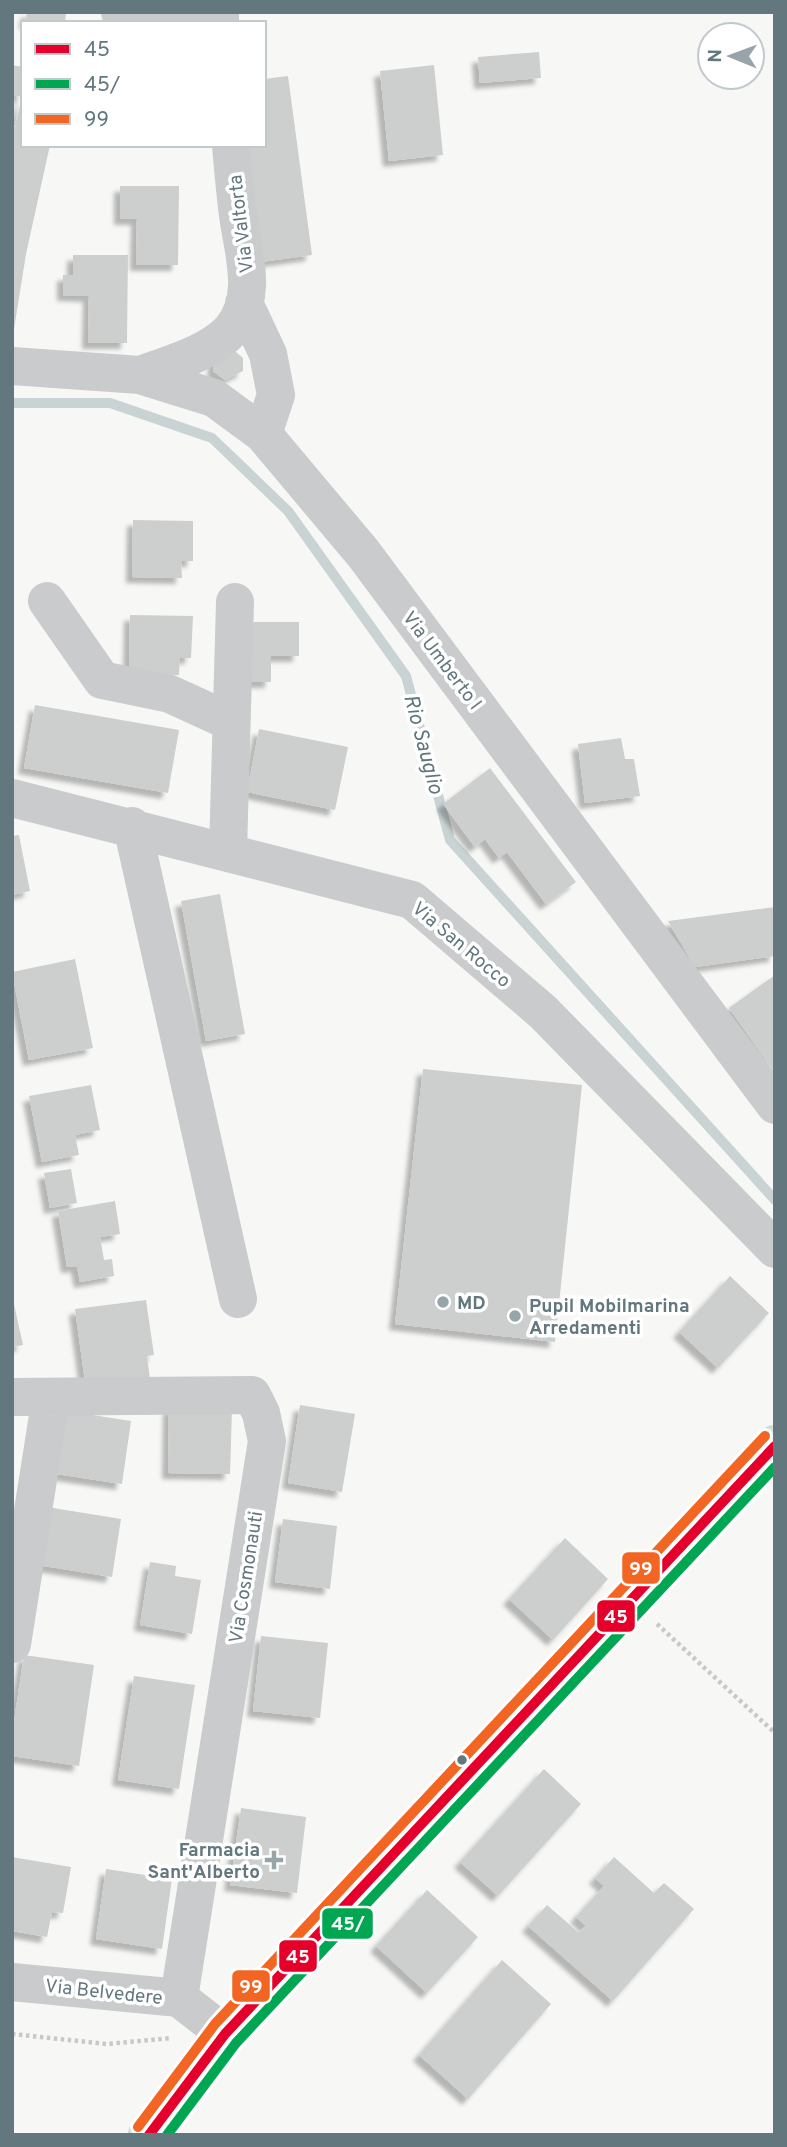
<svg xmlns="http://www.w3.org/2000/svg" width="787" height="2147" font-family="Overpass,sans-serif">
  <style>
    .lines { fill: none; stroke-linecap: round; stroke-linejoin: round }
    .stream { stroke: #c9d3d4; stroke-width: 10 }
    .building { fill: #cdcfcf; filter: url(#shadow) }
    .major-casing { stroke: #d3d4d4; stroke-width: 42 }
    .path { stroke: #c7c8c9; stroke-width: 4.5; stroke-dasharray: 3.5 3.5; stroke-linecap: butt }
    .minor { stroke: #c9cbcc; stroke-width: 38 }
    .major { stroke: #dedfdf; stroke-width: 38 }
    .bus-1-casing { stroke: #fff; stroke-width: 16 }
    .bus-2-casing { stroke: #fff; stroke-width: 16 }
    .bus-3-casing { stroke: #fff; stroke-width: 16 }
    .bus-1 { stroke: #e4002b; stroke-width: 10 }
    .bus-2 { stroke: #00a651; stroke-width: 10 }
    .bus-3 { stroke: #f26522; stroke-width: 10 }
    .poi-dot { fill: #97a4a9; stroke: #fff; stroke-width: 2.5 }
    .bus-dot { fill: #63777f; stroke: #fff; stroke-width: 2.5 }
    .labels { text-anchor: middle; stroke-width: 7; stroke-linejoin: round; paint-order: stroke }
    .street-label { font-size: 19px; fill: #63777f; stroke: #fff }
    .poi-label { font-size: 19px; font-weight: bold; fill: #63777f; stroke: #fff; text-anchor: start }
    .water-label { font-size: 21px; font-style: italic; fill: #5e767a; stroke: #fff }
    .line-badge { stroke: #fff; stroke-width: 2.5 }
    .badge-label { font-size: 19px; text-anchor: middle; font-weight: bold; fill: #fff }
  </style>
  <defs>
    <filter id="shadow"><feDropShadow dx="-6" dy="6" stdDeviation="2" flood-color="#0004"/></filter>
  </defs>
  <rect width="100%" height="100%" fill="#f7f7f6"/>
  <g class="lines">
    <!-- stream -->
    <path class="stream" d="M12,403H110L212,438L288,511L406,676L450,840L775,1200"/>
  </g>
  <!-- building -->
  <path class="building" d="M27,12H66L65,23H25Z
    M539,52L541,78L480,83L478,57Z
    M12,65L23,67V145H50L26,254L12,342V137L22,97L12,95Z
    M434,65L443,155L389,161L380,71Z
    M288,76L312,255L261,262L245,145H264V79Z
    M120,186H179L178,265H136L137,219H120Z
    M73,255H128L127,343H88L89,296L63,295V275H73Z
    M230,347L243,358V371L225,380L213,371L215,355Z
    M133,520L193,521V561H181L182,578L132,577Z
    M130,615L193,616L191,658H180L179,675L129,673Z
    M243,622H299V656H271V682H243Z
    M35,705L179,730L168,793L24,768Z
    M259,729L348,747L335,810L247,792Z
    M621,738L625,759H634L640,796L585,803L578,744Z
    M490,768L576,882L546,904L507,852L499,858L485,839L475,847L443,804Z
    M19,835L30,891L12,895V836Z
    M220,894L245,1034L206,1041L181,901Z
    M775,907V956L695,967L668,921Z
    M75,959L93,1048L29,1060L12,972Z
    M775,975V1073L729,1008Z
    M423,1069L582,1085L555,1342L395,1324Z
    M91,1085L100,1130L75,1135L79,1155L42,1162L29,1096Z
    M71,1169L77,1203L50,1208L44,1173Z
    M115,1201L120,1234L100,1237L104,1260L112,1259L114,1276L80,1282L77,1266L67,1267L58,1211Z
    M730,1276L769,1313L718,1368L679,1332Z
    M12,1295L23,1345L12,1347Z
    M146,1300L154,1355L147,1356L150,1379L86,1388L75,1309Z
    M300,1405L355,1414L342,1492L288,1483Z
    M169,1407L232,1409L230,1474L168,1473Z
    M60,1410L131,1421L122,1484L50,1473Z
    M47,1507L121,1519L112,1577L38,1565Z
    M283,1519L337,1526L330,1589L275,1582Z
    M565,1538L608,1579L553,1640L509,1599Z
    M150,1562L176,1566L175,1576L201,1580L192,1634L140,1625Z
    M261,1636L328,1643L320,1718L253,1711Z
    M24,1655L94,1665L79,1766L12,1756V1735Z
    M134,1676L195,1685L179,1789L118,1780Z
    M544,1769L581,1804L498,1896L460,1862Z
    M241,1808L306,1817L297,1893L230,1885Z
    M12,1857L71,1867L63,1913L52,1912L47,1937L12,1931Z
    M614,1857L654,1893L664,1883L694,1909L613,2001L528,1926L547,1905L578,1932L586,1926L576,1917L604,1886L595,1878Z
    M106,1869L172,1879L162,1949L96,1939Z
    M427,1890L478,1937L427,1993L376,1946Z
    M502,1960L551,2004L468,2099L419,2055Z"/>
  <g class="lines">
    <defs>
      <path id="major" d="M149,2135L225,2034L775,1446"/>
    </defs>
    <!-- major casing -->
    <use href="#major" class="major-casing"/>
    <!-- path -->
    <path class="path" d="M657,1624L775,1733
      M12,2034L107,2044L172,2038"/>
    <!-- minor -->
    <path class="minor" d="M120,12L192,23
      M220,23V12
      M244,303L268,354L276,395L263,434
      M12,366L140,375L214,398L263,434L363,553L775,1105
      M140,375C167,365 211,353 231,330C259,297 243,253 238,215C235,192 233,169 231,145
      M47,601L102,680L170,694L231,722
      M12,798L412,900L543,1012L775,1249
      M132,826L238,1299
      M228,852L235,602
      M12,1397L252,1395L261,1413L267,1441L179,1998
      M12,1644L51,1397
      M12,1982L179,1998L225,2034"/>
    <!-- major -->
    <use href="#major" class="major"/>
    <defs>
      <path id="bus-1" d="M149,2135L225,2034L775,1446"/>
      <path id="bus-2" d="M167,2135L236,2043L775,1467"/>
      <path id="bus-3" d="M138,2127L215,2024L765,1436"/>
    </defs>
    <!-- bus-1 casing -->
    <use href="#bus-1" class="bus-1-casing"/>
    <!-- bus-2 casing -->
    <use href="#bus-2" class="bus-2-casing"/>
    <!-- bus-3 casing -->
    <use href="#bus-3" class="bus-3-casing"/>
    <!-- bus-1 -->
    <use href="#bus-1" class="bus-1"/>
    <!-- bus-2 -->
    <use href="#bus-2" class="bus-2"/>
    <!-- bus-3 -->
    <use href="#bus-3" class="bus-3"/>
  </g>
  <!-- markers -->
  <g class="poi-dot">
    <circle cx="443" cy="1302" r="7"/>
    <circle cx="515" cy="1316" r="7"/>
    <path d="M270.5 1849.5h7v7h7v7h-7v7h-7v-7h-7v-7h7z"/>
  </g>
  <circle class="bus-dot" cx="462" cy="1760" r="6"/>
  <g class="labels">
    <!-- street labels -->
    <g class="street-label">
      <text transform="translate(240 224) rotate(-97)" y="7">Via Valtorta</text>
      <text transform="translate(443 660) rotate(53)" y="7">Via Umberto I</text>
      <text transform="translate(462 944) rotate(40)" y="7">Via San Rocco</text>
      <text transform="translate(245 1577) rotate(-81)" y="7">Via Cosmonauti</text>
      <text transform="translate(104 1991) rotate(6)" y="7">Via Belvedere</text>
    </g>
    <!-- poi labels -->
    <g class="poi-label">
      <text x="457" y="1309">MD</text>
      <text x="529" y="1312">Pupil Mobilmarina<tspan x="529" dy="22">Arredamenti</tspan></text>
      <text x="260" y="1856" text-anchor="end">Farmacia<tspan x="260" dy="22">Sant'Alberto</tspan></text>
    </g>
    <!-- water labels -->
    <g class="water-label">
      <text transform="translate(424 744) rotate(75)" y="7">Rio Sauglio</text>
    </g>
  </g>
  <g class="line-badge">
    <rect x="621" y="1551" width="40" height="34" rx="7" fill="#f26522"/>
    <rect x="596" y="1599" width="40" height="34" rx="7" fill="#e4002b"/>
    <rect x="321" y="1907" width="53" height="33" rx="7" fill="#00a651"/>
    <rect x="278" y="1939" width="40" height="34" rx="7" fill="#e4002b"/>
    <rect x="231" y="1969" width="40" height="34" rx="7" fill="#f26522"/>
  </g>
  <g class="badge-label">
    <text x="641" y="1575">99</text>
    <text x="616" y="1623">45</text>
    <text x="348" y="1930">45/</text>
    <text x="298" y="1963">45</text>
    <text x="251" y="1993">99</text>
  </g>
  <!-- border -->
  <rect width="787" height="2147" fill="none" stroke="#63777f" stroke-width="28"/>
  <!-- legend -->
  <rect x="21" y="21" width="245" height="126" fill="#ffffff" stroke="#c1c9cc" stroke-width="2"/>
  <rect x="35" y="44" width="35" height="10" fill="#e4002b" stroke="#c1c9cc" stroke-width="2"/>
  <text x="84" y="56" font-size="21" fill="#63777f">45</text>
  <rect x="35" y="79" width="35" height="10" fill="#00a651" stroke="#c1c9cc" stroke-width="2"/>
  <text x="84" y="91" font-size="21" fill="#63777f">45/</text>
  <rect x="35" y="114" width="35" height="10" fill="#f26522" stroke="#c1c9cc" stroke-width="2"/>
  <text x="84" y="126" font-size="21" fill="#63777f">99</text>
  <!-- north arrow -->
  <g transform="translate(731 56) rotate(271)"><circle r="33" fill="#ffffff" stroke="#c1c9cc" stroke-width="2"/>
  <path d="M0-5L12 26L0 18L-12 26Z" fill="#97a4a9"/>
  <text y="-10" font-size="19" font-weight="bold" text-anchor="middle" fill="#63777f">N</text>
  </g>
</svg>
